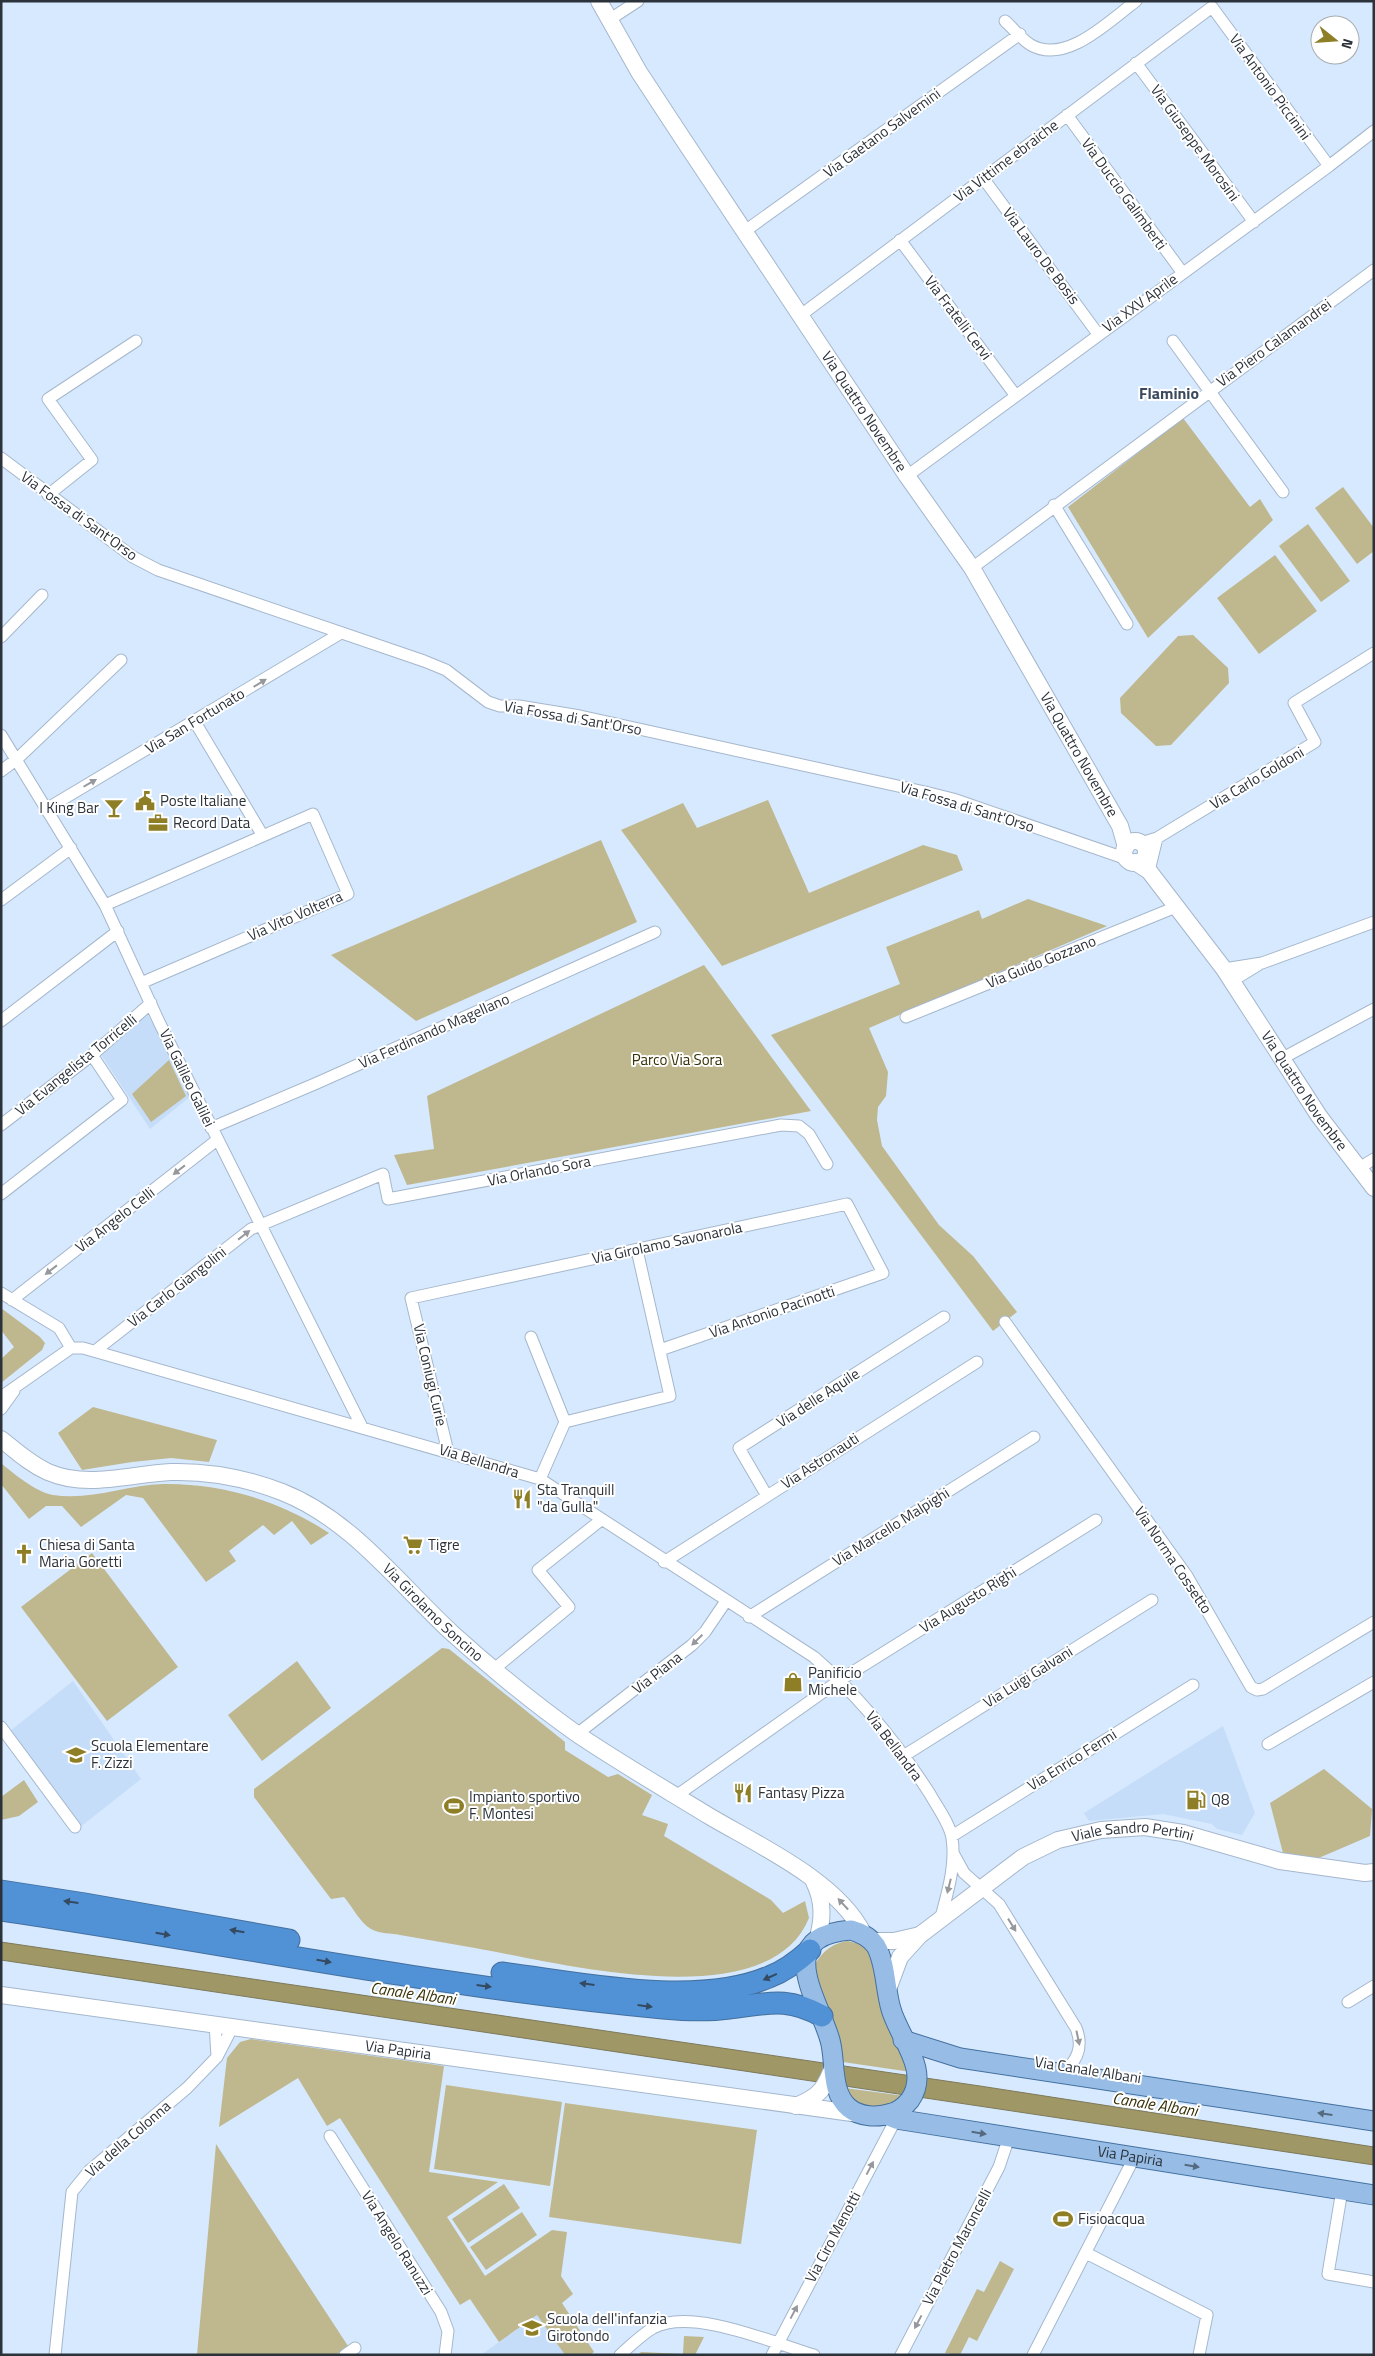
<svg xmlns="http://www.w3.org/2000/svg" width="1375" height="2356" font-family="'Titillium Web',sans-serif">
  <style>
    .built { fill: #c5ddf8 }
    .green { fill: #bfb78e }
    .water { fill: #a09766; stroke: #7d7959 }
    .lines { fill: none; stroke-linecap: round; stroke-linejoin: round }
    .street-casing { stroke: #a5b7cc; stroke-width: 13 }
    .secondary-casing { stroke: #a5b7cc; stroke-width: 18 }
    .primary-casing { stroke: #44709f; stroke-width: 21 }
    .highway-casing { stroke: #44709f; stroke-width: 23 }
    .street { stroke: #fff; stroke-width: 11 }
    .secondary { stroke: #fff; stroke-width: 16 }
    .primary { stroke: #97bde6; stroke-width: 19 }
    .highway { stroke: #5191d5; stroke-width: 21 }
    .oneway { fill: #95989c }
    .oneway2 { fill: #344a61 }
    .oneway3 { fill: #566a7f }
    .labels { text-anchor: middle; stroke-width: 4; stroke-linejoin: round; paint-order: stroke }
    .street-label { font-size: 15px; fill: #2b323a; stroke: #fff }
    .poi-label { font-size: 15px; fill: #2b323a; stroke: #fff; text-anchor: start }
    .park-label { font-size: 15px; fill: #373005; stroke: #fff }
    .neighbourhood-label { font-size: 16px; font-weight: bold; fill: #3a495b; stroke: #fff }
    .water-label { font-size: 16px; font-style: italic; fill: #362f05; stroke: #fff }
  </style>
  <rect width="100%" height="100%" fill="#d6e9fe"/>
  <!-- built -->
  <path class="built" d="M147,1013L191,1096L150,1129L100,1053Z
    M73,1681L141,1779L79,1828L10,1731Z
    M1223,1726L1255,1813L1242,1835L1217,1829L1212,1824L1163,1814L1089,1821L1084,1813Z
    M537,2315L565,2355H481Z"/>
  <!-- green -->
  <path class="green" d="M1183,418L1250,507L1260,499L1273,520L1148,638L1068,507Z
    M1343,487L1374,528V551L1357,564L1315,508Z
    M1308,524L1350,581L1321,602L1279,546Z
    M1275,555L1317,611L1259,654L1217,598Z
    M1193,635L1228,668L1229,683L1171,745L1156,746L1121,713L1120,698L1178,636Z
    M768,800L809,893L923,845L957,855L963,870L722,966L621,830L683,803L697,828Z
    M601,840L637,922L416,1021L331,955Z
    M1028,899L1107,926L869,1028L888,1072L886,1096L878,1107L877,1120L882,1146L939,1225L973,1256L1017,1312L993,1331L771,1035L900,984L886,947L979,910L982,919Z
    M704,965L811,1111L407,1185L394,1155L434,1149L427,1096Z
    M169,1060L186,1096L151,1122L132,1094Z
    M1,1308L40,1337L45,1343L42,1350L1,1383V1359L14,1347L1,1330Z
    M93,1407L217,1440L209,1462L171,1458L132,1462L82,1470L58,1433Z
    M1,1463C14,1474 36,1492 53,1495C90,1501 126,1485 163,1484C221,1483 281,1501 329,1533L311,1545L292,1521L274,1535L263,1525L229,1551L236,1561L206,1582L143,1498L126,1495L81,1527L62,1506H46L29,1519L1,1484Z
    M92,1553L178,1667L107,1721L21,1607Z
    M442,1648L449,1649L565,1742V1750L608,1777L618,1774L652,1795L642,1815L668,1824L664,1836L771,1900L783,1913L805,1901L809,1918C768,2019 555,1962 475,1948C450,1944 425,1939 400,1935C392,1933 379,1934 371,1929C360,1923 352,1906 344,1897L331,1899L254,1797V1789Z
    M297,1661L331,1708L262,1761L228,1715Z
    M1324,1769L1372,1809L1370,1836L1314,1860L1283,1853L1270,1803Z
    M24,1780L38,1802L19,1816L1,1820V1797Z
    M848,1941L859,1944L868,1950L911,2072L843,2062L838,2038L813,1968C822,1952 830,1944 848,1941Z
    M251,2039L444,2066L429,2172L498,2182L447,2217L485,2276L552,2230L567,2232L561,2276L573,2294L562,2303L594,2352L590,2355H565L537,2315L499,2342L470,2299L460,2305L340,2118L327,2126L298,2078L219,2127L227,2058L240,2042Z
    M446,2085L562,2102L550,2186L434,2169Z
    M845,2088L905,2096L887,2108L862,2106L851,2098Z
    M565,2103L757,2130L741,2244L549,2217Z
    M216,2144L348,2346L336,2355H197Z
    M504,2184L520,2208L468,2243L452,2219Z
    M522,2212L537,2235L486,2270L470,2247Z
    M1000,2261L1014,2269L977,2341L969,2337L960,2355L945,2353L977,2289L984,2292Z
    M684,2336L704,2337L695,2355H638L641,2352L683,2354Z"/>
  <!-- water -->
  <path class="water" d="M1,1942L980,2086L1374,2147V2165L1,1960Z"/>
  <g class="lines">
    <defs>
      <path id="street" d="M609,20L638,1
        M1005,21C1013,28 1022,40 1031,45C1066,65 1109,21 1136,1
        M1136,63L1254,222
        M1067,115L1182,272
        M983,178L1098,334
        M745,231L1020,34
        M900,240L1016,396
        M801,315L1212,7L1329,166
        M1173,341L1283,492
        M1,458L133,557L158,570L424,661L446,670L488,702L500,706H519L580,716L925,792L953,799L1127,859
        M907,476L1329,166L1374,131
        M48,495L92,460L48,399L136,341
        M1054,505L1127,624
        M972,568L1374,270
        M1,637L42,595
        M195,722L263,836
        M1,735L105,905L160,1024L362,1427
        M1,771L17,759L121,660
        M48,808L341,633
        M1141,843L1157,838L1315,742L1294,703L1374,653
        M1149,871L1157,838
        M1,900L71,848
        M105,905L313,814L348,894L141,983
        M1224,969L1262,963L1374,922
        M1232,981L1258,965
        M906,1017L1176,907
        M1,1021L118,931
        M1281,1059L1374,1009
        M1,1125L92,1055L151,1003
        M211,1128L317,1083L655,932
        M1359,1168L1374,1159
        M1,1194L122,1100L92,1055
        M1,1293L59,1328L71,1348
        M12,1300L217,1140
        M1005,1322L1187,1576L1251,1687L1257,1690L1263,1689L1374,1622
        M531,1337L565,1422L540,1479
        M95,1351L251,1229L383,1174L388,1199L781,1125L799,1126L809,1134L827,1164
        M1,1397L71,1348H83L540,1479L814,1657C860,1697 897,1743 930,1794C937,1807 950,1824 952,1838C956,1865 948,1891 941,1917
        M1,1409L14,1391
        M565,1422L670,1396L637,1250
        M448,1452L411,1298L847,1204L883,1273L660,1350
        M767,1496L739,1448L944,1317
        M664,1562L977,1362
        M749,1617L1034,1437
        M493,1670L569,1607L538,1570L601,1520
        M1,1727L75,1827
        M577,1734L692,1645L705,1632L726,1601
        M1268,1744L1374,1682
        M905,1755L1152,1600
        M676,1796L840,1680L1096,1520
        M952,1836L1193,1685
        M953,1853L964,1873L999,1904L1076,2028C1082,2043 1080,2055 1069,2067
        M1348,2002L1374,1986
        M215,2023L217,2057
        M330,2136L441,2312L448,2331L445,2355
        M1342,2190L1328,2274L1374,2282
        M1086,2253L1207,2315L1199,2355
        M55,2355L72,2192L89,2171L187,2088L217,2057L233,2026
        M345,2355L355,2348
        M620,2355C630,2346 641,2335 653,2328C692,2307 773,2343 814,2355
        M772,2355L896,2119
        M901,2355L999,2167L1009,2137
        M1033,2355L1135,2156"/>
      <g id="secondary">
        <path id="s1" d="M599,1L639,72L683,139L907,476L972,568L1120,826L1126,847"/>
        <circle cx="1135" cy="852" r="11"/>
        <path id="s2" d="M1135,862L1149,871L1224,969L1319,1116L1374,1188"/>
        <path id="s3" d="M1,1439C16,1451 30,1464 48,1472C87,1489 130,1474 171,1472C209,1471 246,1478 282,1492C351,1519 399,1584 452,1633C492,1669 533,1703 577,1734C620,1763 665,1789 709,1816C758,1845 837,1881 863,1933"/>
        <path d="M814,1882C824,1902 823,1920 817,1941"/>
        <path d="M872,1941H894L920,1935"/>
        <path id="s4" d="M887,1992L900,1957L920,1935L1023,1857L1058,1840L1101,1830L1145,1827L1183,1833L1280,1861L1365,1873L1374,1872"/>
        <path id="s5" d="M1,1995L859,2114"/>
        <path d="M796,2106C820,2096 825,2089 834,2064"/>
      </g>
      <g id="primary">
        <path d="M851,1930C862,1933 870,1937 876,1946C886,1964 885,1989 891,2009C899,2038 931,2070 910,2100C905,2106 899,2111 892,2113C878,2118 860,2117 849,2108C830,2092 836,2061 830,2040C818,1998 772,1936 851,1930Z"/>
        <path d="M903,2040L960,2058L1374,2121"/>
        <path id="s6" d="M886,2115L896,2119L1374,2195"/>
      </g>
      <path id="highway" d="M1,1891L85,1904L289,1940
        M1,1910C222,1942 441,1988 663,2008C685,2010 707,2011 729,2008C767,2004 786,1996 822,2016
        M502,1973C581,1983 695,2008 769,1977C785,1971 798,1961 810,1950"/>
    </defs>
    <!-- street casing -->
    <use href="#street" class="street-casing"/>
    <!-- secondary casing -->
    <use href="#secondary" class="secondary-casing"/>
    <!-- primary casing -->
    <use href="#primary" class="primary-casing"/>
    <!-- highway casing -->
    <use href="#highway" class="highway-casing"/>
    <!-- street -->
    <use href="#street" class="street"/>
    <!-- secondary -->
    <use href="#secondary" class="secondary"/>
    <!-- primary -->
    <use href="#primary" class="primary"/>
    <!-- highway -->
    <use href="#highway" class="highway"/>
  </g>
  <!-- one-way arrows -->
  <defs><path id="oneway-solid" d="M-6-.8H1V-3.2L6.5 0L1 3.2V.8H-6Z" transform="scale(1.25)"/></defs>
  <g class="oneway">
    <use href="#oneway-solid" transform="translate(260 683) rotate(-31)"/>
    <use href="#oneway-solid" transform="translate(90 783) rotate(-30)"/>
    <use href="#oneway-solid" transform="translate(179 1170) rotate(142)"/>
    <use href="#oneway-solid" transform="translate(244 1235) rotate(-38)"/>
    <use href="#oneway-solid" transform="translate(51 1270) rotate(142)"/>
    <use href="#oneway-solid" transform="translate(697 1640) rotate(136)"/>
    <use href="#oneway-solid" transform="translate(949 1886) rotate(104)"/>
    <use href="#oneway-solid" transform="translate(843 1904) rotate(-133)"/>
    <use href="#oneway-solid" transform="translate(1012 1925) rotate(58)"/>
    <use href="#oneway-solid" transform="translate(1078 2038) rotate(78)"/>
    <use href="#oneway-solid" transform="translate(870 2168) rotate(-62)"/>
    <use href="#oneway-solid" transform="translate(794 2312) rotate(-62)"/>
    <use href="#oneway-solid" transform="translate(918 2322) rotate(118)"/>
  </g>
  <g class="oneway2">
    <use href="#oneway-solid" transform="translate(71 1902) rotate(-172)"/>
    <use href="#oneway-solid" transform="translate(237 1931) rotate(-170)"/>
    <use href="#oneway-solid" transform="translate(163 1934) rotate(10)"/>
    <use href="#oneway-solid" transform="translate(324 1961) rotate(10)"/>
    <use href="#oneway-solid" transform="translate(770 1977) rotate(156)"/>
    <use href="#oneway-solid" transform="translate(587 1984) rotate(-173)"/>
    <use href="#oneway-solid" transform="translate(484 1986) rotate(7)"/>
    <use href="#oneway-solid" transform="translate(645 2006) rotate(7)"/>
  </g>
  <g class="oneway3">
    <use href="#oneway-solid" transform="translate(1325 2114) rotate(-172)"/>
    <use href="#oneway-solid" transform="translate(979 2133) rotate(9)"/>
    <use href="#oneway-solid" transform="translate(1192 2166) rotate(9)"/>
  </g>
  <!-- icons -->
  <defs>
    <symbol id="civic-bare" viewBox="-9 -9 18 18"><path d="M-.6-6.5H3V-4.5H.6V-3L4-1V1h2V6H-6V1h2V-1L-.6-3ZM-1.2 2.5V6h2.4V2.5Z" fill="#8e7e25" stroke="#fff" stroke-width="2.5" paint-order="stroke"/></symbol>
    <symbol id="bar-bare" viewBox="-9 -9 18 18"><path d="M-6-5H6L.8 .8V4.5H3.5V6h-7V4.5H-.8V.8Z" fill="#8e7e25" stroke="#fff" stroke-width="2.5" paint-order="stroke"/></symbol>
    <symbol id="office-bare" viewBox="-9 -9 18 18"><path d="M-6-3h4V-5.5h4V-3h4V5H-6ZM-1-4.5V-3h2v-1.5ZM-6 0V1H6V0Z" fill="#8e7e25" stroke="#fff" stroke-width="2.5" paint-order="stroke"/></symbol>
    <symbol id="restaurant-bare" viewBox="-9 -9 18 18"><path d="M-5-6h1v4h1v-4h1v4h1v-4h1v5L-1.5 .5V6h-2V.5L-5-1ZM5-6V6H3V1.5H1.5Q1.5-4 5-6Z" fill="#8e7e25" stroke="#fff" stroke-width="2.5" paint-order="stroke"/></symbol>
    <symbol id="supermarket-bare" viewBox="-9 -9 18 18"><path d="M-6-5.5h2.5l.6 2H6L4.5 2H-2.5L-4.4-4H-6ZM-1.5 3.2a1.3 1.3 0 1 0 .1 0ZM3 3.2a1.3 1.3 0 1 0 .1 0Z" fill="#8e7e25" stroke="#fff" stroke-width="2.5" paint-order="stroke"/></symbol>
    <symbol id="church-bare" viewBox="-9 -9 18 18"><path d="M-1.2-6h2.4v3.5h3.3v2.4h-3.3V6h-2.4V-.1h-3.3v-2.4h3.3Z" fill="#8e7e25" stroke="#fff" stroke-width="2.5" paint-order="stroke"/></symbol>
    <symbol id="shop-bare" viewBox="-9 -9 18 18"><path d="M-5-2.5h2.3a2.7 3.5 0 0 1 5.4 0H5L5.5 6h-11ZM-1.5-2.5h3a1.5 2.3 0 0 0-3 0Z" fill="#8e7e25" stroke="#fff" stroke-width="2.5" paint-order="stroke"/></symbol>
    <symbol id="school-bare" viewBox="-9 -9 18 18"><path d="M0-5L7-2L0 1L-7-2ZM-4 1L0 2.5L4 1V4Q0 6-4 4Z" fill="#8e7e25" stroke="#fff" stroke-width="2.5" paint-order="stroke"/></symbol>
    <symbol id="fuel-bare" viewBox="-9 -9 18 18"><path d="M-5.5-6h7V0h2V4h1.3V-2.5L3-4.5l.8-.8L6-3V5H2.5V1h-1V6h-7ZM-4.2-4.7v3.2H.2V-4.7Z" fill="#8e7e25" stroke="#fff" stroke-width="2.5" paint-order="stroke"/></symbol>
    <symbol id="stadium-bare" viewBox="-9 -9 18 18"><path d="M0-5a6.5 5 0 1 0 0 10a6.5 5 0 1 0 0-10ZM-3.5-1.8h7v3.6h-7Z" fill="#8e7e25" stroke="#fff" stroke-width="2.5" paint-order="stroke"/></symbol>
  </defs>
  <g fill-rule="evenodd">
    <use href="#civic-bare" x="131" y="787" width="28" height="28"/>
    <use href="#bar-bare" x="100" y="794" width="28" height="28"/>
    <use href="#office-bare" x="144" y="809" width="28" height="28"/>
    <use href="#restaurant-bare" x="508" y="1485" width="28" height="28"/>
    <use href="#supermarket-bare" x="399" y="1531" width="28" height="28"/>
    <use href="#church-bare" x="10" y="1540" width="28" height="28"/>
    <use href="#shop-bare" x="779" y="1668" width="28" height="28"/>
    <use href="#school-bare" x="62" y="1741" width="28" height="28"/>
    <use href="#restaurant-bare" x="729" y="1779" width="28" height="28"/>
    <use href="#fuel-bare" x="1182" y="1786" width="28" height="28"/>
    <use href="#stadium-bare" x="440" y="1792" width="28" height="28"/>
    <use href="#stadium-bare" x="1049" y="2205" width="28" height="28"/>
    <use href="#school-bare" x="518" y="2314" width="28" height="28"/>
  </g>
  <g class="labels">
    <!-- street labels -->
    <g class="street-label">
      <text transform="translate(1270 87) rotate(54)" y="5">Via Antonio Piccinini</text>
      <text transform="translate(882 133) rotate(-36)" y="5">Via Gaetano Salvemini</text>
      <text transform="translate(1195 143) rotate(54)" y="5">Via Giuseppe Morosini</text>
      <text transform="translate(1006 161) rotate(-37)" y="5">Via Vittime ebraiche</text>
      <text transform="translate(1124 194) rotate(54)" y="5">Via Duccio Galimberti</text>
      <text transform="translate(1041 256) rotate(53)" y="5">Via Lauro De Bosis</text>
      <text transform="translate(1140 303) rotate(-36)" y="5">Via XXV Aprile</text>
      <text transform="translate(958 318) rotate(53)" y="5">Via Fratelli Cervi</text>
      <text transform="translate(1274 343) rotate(-36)" y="5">Via Piero Calamandrei</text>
      <text dy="5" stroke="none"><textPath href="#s1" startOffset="489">Via Quattro Novembre</textPath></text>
      <text transform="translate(79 516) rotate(36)" y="5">Via Fossa di Sant'Orso</text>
      <text transform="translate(573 718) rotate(10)" y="5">Via Fossa di Sant'Orso</text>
      <text transform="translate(195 721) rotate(-31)" y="5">Via San Fortunato</text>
      <text dy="5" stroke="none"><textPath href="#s1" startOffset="894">Via Quattro Novembre</textPath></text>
      <text transform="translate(1257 778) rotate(-31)" y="5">Via Carlo Goldoni</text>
      <text transform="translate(967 807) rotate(17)" y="5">Via Fossa di Sant'Orso</text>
      <text transform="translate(295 916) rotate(-24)" y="5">Via Vito Volterra</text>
      <text transform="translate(1041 962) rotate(-22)" y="5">Via Guido Gozzano</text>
      <text transform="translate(434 1031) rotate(-24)" y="5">Via Ferdinando Magellano</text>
      <text transform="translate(76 1065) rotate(-39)" y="5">Via Evangelista Torricelli</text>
      <text transform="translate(187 1078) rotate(64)" y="5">Via Galileo Galilei</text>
      <text dy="5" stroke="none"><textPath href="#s2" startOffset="286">Via Quattro Novembre</textPath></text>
      <text transform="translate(539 1171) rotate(-11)" y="5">Via Orlando Sora</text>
      <text transform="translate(115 1220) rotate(-38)" y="5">Via Angelo Celli</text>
      <text transform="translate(667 1243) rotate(-12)" y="5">Via Girolamo Savonarola</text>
      <text transform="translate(177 1287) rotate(-38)" y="5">Via Carlo Giangolini</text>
      <text transform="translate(772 1312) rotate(-19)" y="5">Via Antonio Pacinotti</text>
      <text transform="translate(430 1375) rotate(77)" y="5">Via Coniugi Curie</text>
      <text transform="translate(818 1398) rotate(-33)" y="5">Via delle Aquile</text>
      <text transform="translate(479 1461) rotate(17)" y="5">Via Bellandra</text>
      <text transform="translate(820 1461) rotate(-33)" y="5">Via Astronauti</text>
      <text transform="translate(891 1527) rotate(-32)" y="5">Via Marcello Malpighi</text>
      <text transform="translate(1173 1560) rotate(56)" y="5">Via Norma Cossetto</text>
      <text transform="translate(968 1600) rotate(-32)" y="5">Via Augusto Righi</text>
      <text dy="5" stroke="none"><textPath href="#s3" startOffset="490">Via Girolamo Soncino</textPath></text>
      <text transform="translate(657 1673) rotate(-38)" y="5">Via Piana</text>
      <text transform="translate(1028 1677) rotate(-32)" y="5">Via Luigi Galvani</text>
      <text transform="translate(894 1746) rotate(53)" y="5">Via Bellandra</text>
      <text transform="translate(1072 1760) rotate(-32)" y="5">Via Enrico Fermi</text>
      <text dy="5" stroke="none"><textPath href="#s4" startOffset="311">Viale Sandro Pertini</textPath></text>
      <text dy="5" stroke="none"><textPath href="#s5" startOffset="401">Via Papiria</textPath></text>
      <text transform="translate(1088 2070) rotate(9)" y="5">Via Canale Albani</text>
      <text transform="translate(128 2139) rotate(-41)" y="5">Via della Colonna</text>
      <text dy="5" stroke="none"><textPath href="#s6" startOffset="248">Via Papiria</textPath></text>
      <text transform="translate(833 2237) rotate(-62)" y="5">Via Ciro Menotti</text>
      <text transform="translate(397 2243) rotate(58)" y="5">Via Angelo Ranuzzi</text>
      <text transform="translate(957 2247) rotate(-62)" y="5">Via Pietro Maroncelli</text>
    </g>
    <!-- poi labels -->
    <g class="poi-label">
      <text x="160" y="806">Poste Italiane</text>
      <text x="99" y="813" text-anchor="end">I King Bar</text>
      <text x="173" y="828">Record Data</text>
      <text x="537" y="1495">Sta Tranquill<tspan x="537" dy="17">"da Gulla"</tspan></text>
      <text x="39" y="1550">Chiesa di Santa<tspan x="39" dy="17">Maria Goretti</tspan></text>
      <text x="428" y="1550">Tigre</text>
      <text x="808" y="1678">Panificio<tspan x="808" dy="17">Michele</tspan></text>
      <text x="91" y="1751">Scuola Elementare<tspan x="91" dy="17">F. Zizzi</tspan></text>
      <text x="758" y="1798">Fantasy Pizza</text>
      <text x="469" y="1802">Impianto sportivo<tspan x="469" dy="17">F. Montesi</tspan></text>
      <text x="1211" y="1805">Q8</text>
      <text x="1078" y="2224">Fisioacqua</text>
      <text x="547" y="2324">Scuola dell'infanzia<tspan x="547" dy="17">Girotondo</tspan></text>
    </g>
    <!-- park labels -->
    <g class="park-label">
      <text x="677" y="1065">Parco Via Sora</text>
    </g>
    <!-- neighbourhood labels -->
    <g class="neighbourhood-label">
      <text x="1169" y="399">Flaminio</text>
    </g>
    <!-- water labels -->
    <g class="water-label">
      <text transform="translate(413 1993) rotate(8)" y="6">Canale Albani</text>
      <text transform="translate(1155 2104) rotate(9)" y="6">Canale Albani</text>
    </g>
  </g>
  <!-- border -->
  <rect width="1375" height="2356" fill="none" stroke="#2b323a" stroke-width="5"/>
  <!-- north arrow -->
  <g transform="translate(1335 40) rotate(107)"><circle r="24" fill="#ffffff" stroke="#aaadb0"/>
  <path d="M0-4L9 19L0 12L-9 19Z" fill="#8e7e25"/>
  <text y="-8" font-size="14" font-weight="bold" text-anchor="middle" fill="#2b323a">N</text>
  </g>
</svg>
